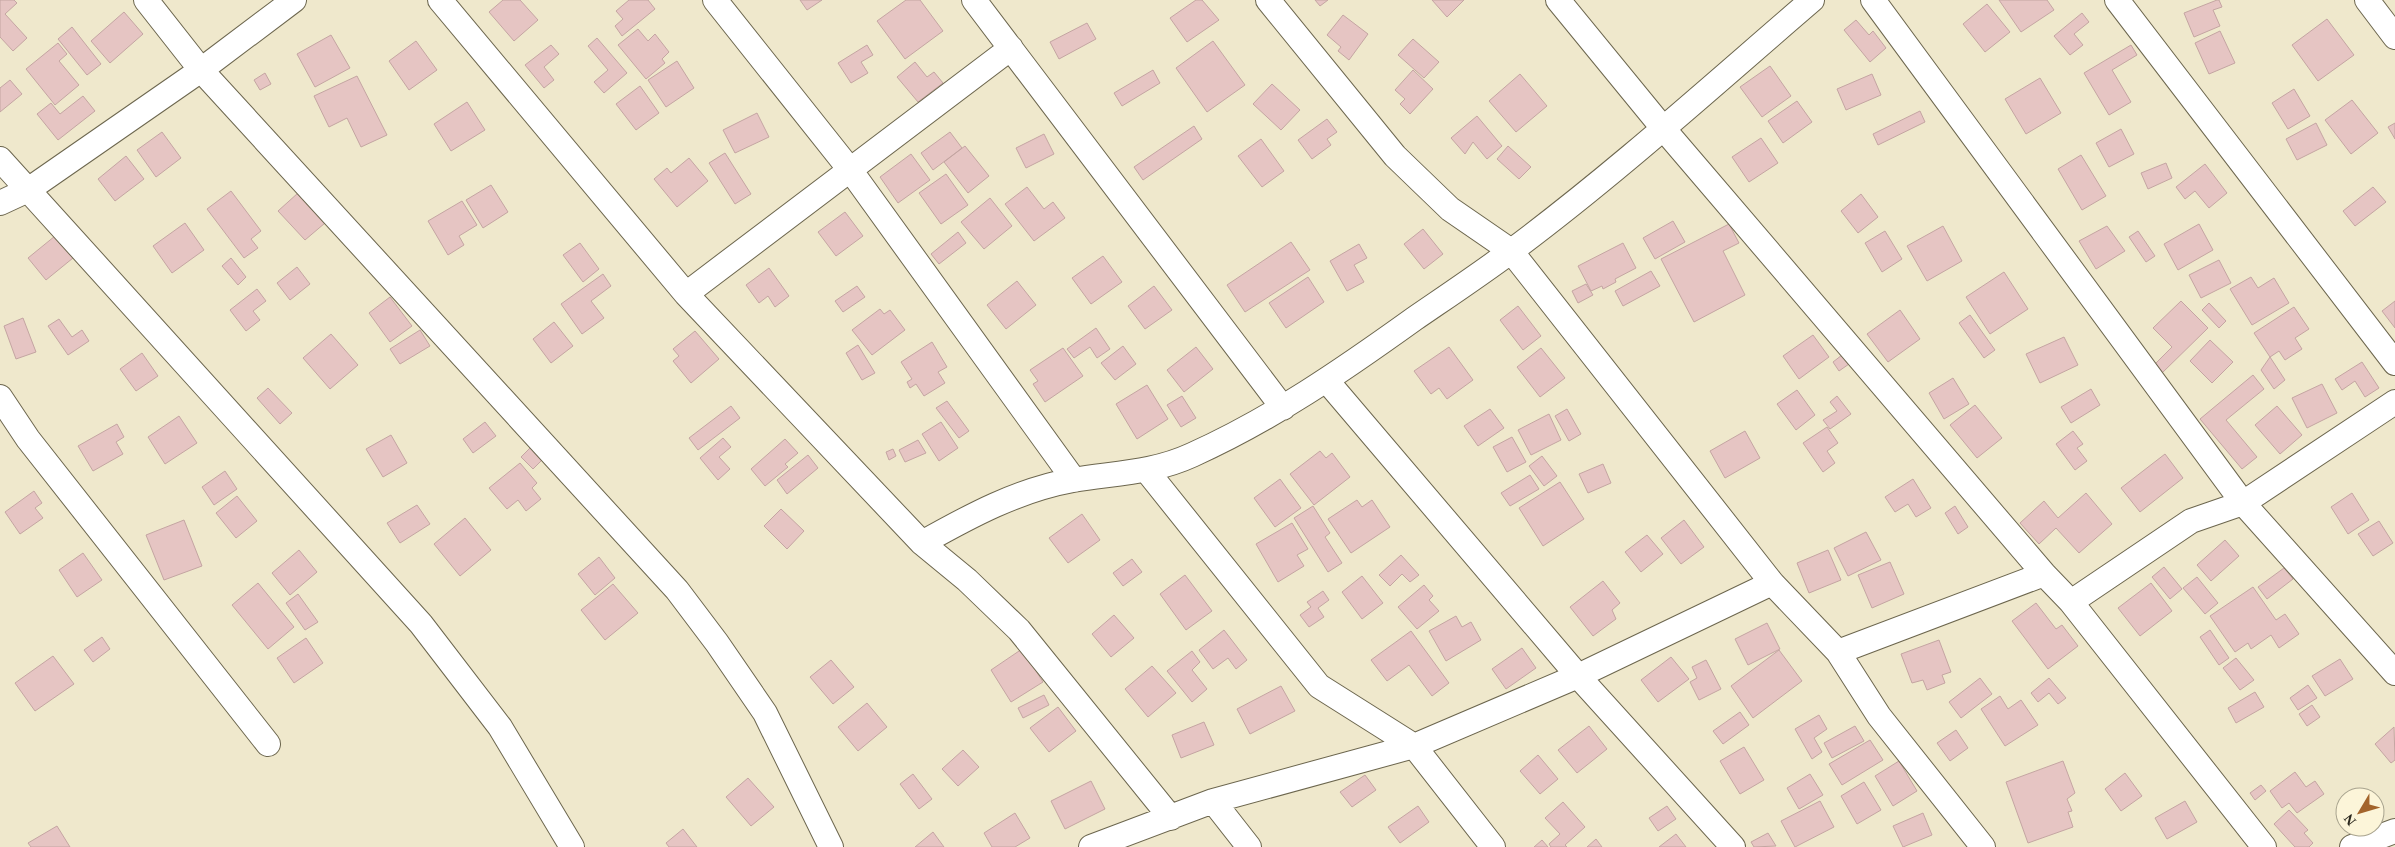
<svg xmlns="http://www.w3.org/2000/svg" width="2395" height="847" font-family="Georgia,serif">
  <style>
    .building { fill: #e6c5c3; stroke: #c4a5a2 }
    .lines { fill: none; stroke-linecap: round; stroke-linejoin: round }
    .minor-casing { stroke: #6c664e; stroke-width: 26 }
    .minor { stroke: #fff; stroke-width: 24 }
  </style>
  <rect width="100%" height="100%" fill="#efe8cc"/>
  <!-- building -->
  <path class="building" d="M0,0H14L17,3L5,14L27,38L13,51L0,37Z
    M503,0H520L538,20L514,41L489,12Z
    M629,0H648L655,9L622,36L615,26L623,19L616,11Z
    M800,0H822L807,10Z
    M906,0H920L943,31L905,59L877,21Z
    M1196,0H1202L1219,20L1187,42L1170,18Z
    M1315,0H1328L1320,6Z
    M1432,0H1464L1447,17Z
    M1999,0H2047L2054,10L2021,32Z
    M2217,0H2219L2222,7L2213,10L2220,26L2194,37L2184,13Z
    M1987,4L2010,32L1985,52L1963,24Z
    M124,12L143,34L110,63L91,41Z
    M2082,13L2089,22L2074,34L2083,45L2070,55L2054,36Z
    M1343,15L1368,34L1349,60L1338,51L1341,47L1327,35Z
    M2327,19L2354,55L2318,81L2292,45Z
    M1856,20L1869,35L1873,31L1886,48L1870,62L1844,30Z
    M1087,23L1096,39L1059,59L1050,42Z
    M72,27L101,64L87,75L58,39Z
    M638,29L648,41L655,34L669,52L662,59L665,63L646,79L618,45Z
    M2220,31L2235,63L2209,74L2195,43Z
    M331,35L350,68L315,87L297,54Z
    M597,38L627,73L604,93L594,82L608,70L588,46Z
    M1413,39L1439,62L1424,78L1398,55Z
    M416,41L437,70L409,90L389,61Z
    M1213,41L1245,85L1207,112L1176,68Z
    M58,43L67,54L59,61L79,85L55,105L26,69Z
    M551,45L559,54L544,67L554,80L544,88L525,65Z
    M867,45L873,55L861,62L868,73L851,83L838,63Z
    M2131,45L2137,55L2112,70L2131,102L2109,115L2084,73Z
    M677,61L694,88L666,107L648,80Z
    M915,62L927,77L934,72L943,83L918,102L897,77Z
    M1770,66L1791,96L1762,117L1740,87Z
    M1153,70L1160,83L1122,106L1114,93Z
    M1413,70L1433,89L1410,114L1400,104L1405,99L1395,90Z
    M265,73L271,84L260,90L254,80Z
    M1520,74L1547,106L1516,132L1489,101Z
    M1872,74L1881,95L1846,110L1837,89Z
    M357,76L387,135L361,147L347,118L329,127L314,96Z
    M2040,78L2061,113L2026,134L2005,99Z
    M10,80L22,94L0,112V88Z
    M1272,84L1300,110L1281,130L1253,104Z
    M640,86L659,113L636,130L616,104Z
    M2294,89L2310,116L2288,129L2272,103Z
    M83,96L95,111L58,140L37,114L51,103L60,114Z
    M2352,100L2378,133L2351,154L2325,120Z
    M1797,101L1812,122L1783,143L1768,121Z
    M467,102L485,130L451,151L434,124Z
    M1920,111L1925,122L1878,145L1873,134Z
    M757,113L769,137L735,153L723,130Z
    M1477,116L1502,146L1487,159L1473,142L1465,154L1451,138Z
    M1327,119L1337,132L1327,139L1331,145L1312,159L1298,140Z
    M2316,123L2327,145L2297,160L2286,139Z
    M2395,123V139L2388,127Z
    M1194,126L1202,139L1143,180L1134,167Z
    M2121,129L2134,154L2109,167L2096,143Z
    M162,132L181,158L156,177L137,150Z
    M950,132L962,148L933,170L921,153Z
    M1044,134L1054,154L1026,168L1016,148Z
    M1761,138L1778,163L1749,182L1732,157Z
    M1261,139L1284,171L1262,187L1238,156Z
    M965,146L989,176L968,193L944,162Z
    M1508,146L1531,167L1519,179L1497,159Z
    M725,153L751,194L735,204L709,163Z
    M911,154L930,180L898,203L880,177Z
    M2081,155L2106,196L2082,210L2058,169Z
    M126,156L144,179L115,201L98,179Z
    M689,158L708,181L677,207L654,179L667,168L671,173Z
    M2166,163L2172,178L2148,189L2141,173Z
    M2205,164L2227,193L2209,208L2195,191L2185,199L2176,187Z
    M946,174L968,205L941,224L919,193Z
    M491,185L508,212L483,228L466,200Z
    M1027,187L1044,209L1053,202L1065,218L1034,241L1005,204Z
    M2373,187L2386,202L2355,226L2343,211Z
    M231,191L261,231L251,239L258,248L244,258L207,209Z
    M298,193L325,223L305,240L278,211Z
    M1861,194L1878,217L1858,233L1841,211Z
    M990,198L1012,226L984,249L961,222Z
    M462,201L477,225L459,236L464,245L448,255L428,221Z
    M845,212L863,236L836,256L818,232Z
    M1673,221L1685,242L1655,259L1643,238Z
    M185,223L204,250L172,273L153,246Z
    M1729,224L1739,243L1723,251L1745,295L1694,322L1661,259Z
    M2199,224L2213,250L2178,270L2164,244Z
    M1943,226L1962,261L1927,281L1907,246Z
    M2107,226L2125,251L2096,269L2079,241Z
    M1423,229L1443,254L1424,269L1404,244Z
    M1885,231L1902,259L1882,272L1865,243Z
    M2138,231L2155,256L2146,262L2129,237Z
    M958,232L966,243L939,264L931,254Z
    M55,236L73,258L46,280L28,258Z
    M1291,242L1310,270L1245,312L1227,285Z
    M580,243L599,269L583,282L563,255Z
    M1623,243L1636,268L1615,279L1616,282L1603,289L1602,286L1591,291L1578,266Z
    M1359,244L1367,258L1354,265L1364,282L1347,291L1330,261Z
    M1103,256L1122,282L1091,304L1072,278Z
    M231,258L246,277L238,285L222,266Z
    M2219,260L2231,283L2201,298L2189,275Z
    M297,267L310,284L290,300L277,283Z
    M769,268L789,296L775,307L768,296L759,303L746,285Z
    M1651,271L1660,286L1623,306L1615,291Z
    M2004,272L2028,309L1990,334L1966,297Z
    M603,274L611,286L591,301L604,318L582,334L561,304Z
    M1308,277L1324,302L1286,328L1269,303Z
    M2251,277L2258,288L2274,278L2289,303L2252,325L2230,289Z
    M1017,281L1036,305L1006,329L987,305Z
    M1586,284L1593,295L1578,303L1572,291Z
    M857,286L865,297L843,312L835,301Z
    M1154,286L1172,310L1145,329L1128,306Z
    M257,289L266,301L253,311L260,320L246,331L230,310Z
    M390,297L412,326L390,342L369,313Z
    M2181,301L2208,328L2161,374L2153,366L2172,347L2153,328Z
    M2395,301V328L2382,311Z
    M2209,303L2226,321L2219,328L2202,310Z
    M1518,306L1541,336L1523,350L1500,320Z
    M2294,307L2309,329L2295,338L2302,349L2285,360L2279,351L2270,357L2254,333Z
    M880,309L884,314L890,310L905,330L872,355L852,330Z
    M1900,310L1920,339L1888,362L1867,334Z
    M1970,315L1995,350L1984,358L1959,323Z
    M23,318L36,352L16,359L4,326Z
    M59,319L72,337L82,330L89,341L68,355L48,326Z
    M554,322L573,346L551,363L533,339Z
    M1096,328L1110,349L1097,358L1090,347L1074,358L1067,349Z
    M420,330L430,346L400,364L390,349Z
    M695,331L719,359L691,383L673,361L679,356L673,349Z
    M331,334L358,365L330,389L303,358Z
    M1813,335L1829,357L1799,379L1783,356Z
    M2064,337L2078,365L2040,383L2026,354Z
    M2210,340L2233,362L2212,383L2190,361Z
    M932,342L947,367L938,372L945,383L924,396L916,384L910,388L907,382L912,379L901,362Z
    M858,345L875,373L862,380L846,353Z
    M1123,346L1136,364L1115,380L1101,363Z
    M1196,347L1213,369L1184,392L1167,370Z
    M1449,347L1473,380L1447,399L1439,388L1431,394L1414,371Z
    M1063,348L1083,376L1045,402L1033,384L1038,381L1030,370Z
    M1541,348L1565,378L1540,397L1517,367Z
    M142,353L158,376L136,391L120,369Z
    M1842,355L1849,364L1839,371L1833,362Z
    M2270,357L2285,380L2274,389L2261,370Z
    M2362,362L2379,388L2365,397L2355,381L2342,390L2335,379Z
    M2253,375L2264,389L2226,420L2257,457L2242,469L2200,419Z
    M1953,378L1969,404L1944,419L1929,393Z
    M2322,384L2337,413L2307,428L2292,398Z
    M1147,385L1168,419L1137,439L1116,404Z
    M268,388L292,413L280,424L257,398Z
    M2091,389L2100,405L2071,423L2061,407Z
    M1797,390L1815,415L1796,430L1777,404Z
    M1182,396L1196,418L1181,427L1167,405Z
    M1837,396L1851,414L1830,429L1823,420L1837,411L1830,402Z
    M947,401L969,431L959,438L936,408Z
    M1975,405L2002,438L1977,458L1950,425Z
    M731,406L740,418L698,450L689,438Z
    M2277,406L2302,435L2280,454L2255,425Z
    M1490,409L1504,428L1478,446L1464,426Z
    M1567,409L1581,434L1569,441L1555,416Z
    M1549,414L1561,440L1531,455L1518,430Z
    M179,416L197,443L165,464L148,437Z
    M485,422L496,436L473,453L463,439Z
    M941,422L958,448L939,461L922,434Z
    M117,424L124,437L116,442L123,454L93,471L78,446Z
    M1827,427L1838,443L1827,451L1835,463L1823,472L1803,443Z
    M1745,431L1760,458L1725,478L1710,451Z
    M2073,431L2083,444L2077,448L2087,461L2075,470L2056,444Z
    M391,435L407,463L383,477L366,449Z
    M1512,437L1526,462L1507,472L1493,447Z
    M723,438L731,447L719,457L730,469L718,480L700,458Z
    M785,439L798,453L785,464L788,467L765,486L751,469Z
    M918,440L926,453L905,462L899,450Z
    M534,444L546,456L533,469L521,457Z
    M893,449L896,456L889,460L886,452Z
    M1320,451L1326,458L1332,453L1350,477L1314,505L1290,474Z
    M2165,454L2183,478L2140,512L2121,488Z
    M808,455L818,468L787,494L777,480Z
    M1542,456L1557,476L1544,486L1529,466Z
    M520,463L537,483L532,488L541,499L526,511L518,500L507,509L489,488Z
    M1603,464L1611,483L1588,493L1579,474Z
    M225,471L237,489L214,505L202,487Z
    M1530,475L1539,489L1510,506L1501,493Z
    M1280,479L1301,508L1275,527L1254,498Z
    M1913,479L1931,508L1916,517L1908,504L1895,512L1885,497Z
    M1560,482L1584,519L1543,546L1519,508Z
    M34,491L42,503L35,508L43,518L20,534L5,512Z
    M2086,493L2112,524L2079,553L2056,528L2039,544L2020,523L2044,501L2058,518Z
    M2352,493L2369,520L2348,534L2331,507Z
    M237,496L257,521L236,538L216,513Z
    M1357,500L1362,507L1372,500L1390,527L1351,553L1328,519Z
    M417,505L430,524L400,543L387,523Z
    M1313,506L1330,533L1325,537L1342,563L1328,572L1294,518Z
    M1955,506L1968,527L1958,534L1945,513Z
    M781,509L804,531L787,549L764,526Z
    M1082,514L1100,540L1068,563L1049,538Z
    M465,518L491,550L460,576L434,544Z
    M184,520L202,566L164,580L146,535Z
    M1684,520L1704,547L1681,564L1661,538Z
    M2379,521L2393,543L2373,556L2358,534Z
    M1292,523L1308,549L1297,555L1304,566L1278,582L1256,544Z
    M1866,532L1881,560L1848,576L1834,548Z
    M1647,535L1663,554L1641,572L1625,552Z
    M2225,540L2239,556L2211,581L2197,565Z
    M299,550L317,572L290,595L272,573Z
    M1828,550L1841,580L1809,593L1797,563Z
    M83,553L102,580L77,597L59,570Z
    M1401,555L1419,575L1410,582L1402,574L1390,586L1379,575Z
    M599,557L615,578L595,595L578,574Z
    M1132,559L1142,572L1123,586L1113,573Z
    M1890,562L1904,594L1872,608L1858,575Z
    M2164,567L2182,589L2170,599L2152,577Z
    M2284,568L2293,579L2267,599L2258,587Z
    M1185,575L1212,611L1186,630L1160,594Z
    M1362,576L1383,603L1362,619L1342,592Z
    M2197,577L2218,603L2205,614L2183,588Z
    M1603,581L1620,603L1612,610L1616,619L1593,636L1570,607Z
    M258,583L294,627L268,649L232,605Z
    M2151,583L2172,611L2140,636L2118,608Z
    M613,584L638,613L605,640L581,610Z
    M1424,585L1433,596L1429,600L1439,611L1417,629L1398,607Z
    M2253,587L2276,620L2285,614L2299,634L2279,648L2271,635L2251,649L2248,643L2235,652L2210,616Z
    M1323,591L1329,600L1318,608L1324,617L1309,627L1300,615L1311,607L1307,602Z
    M298,594L318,622L305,630L286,603Z
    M2036,603L2056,629L2062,625L2078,646L2048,669L2012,621Z
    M1114,615L1134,638L1111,657L1092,634Z
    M1456,616L1462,627L1471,622L1481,640L1446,661L1429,631Z
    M1767,623L1780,649L1748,665L1735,639Z
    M1224,630L1247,660L1236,669L1228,658L1213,669L1199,650Z
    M2210,630L2229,658L2219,665L2200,637Z
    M1411,631L1449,683L1432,696L1409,665L1387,681L1371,660Z
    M102,637L110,649L93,662L84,650Z
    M306,638L323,663L294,683L277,658Z
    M1939,640L1951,672L1942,675L1945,683L1927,690L1923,680L1912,683L1901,654Z
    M1522,648L1536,668L1506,689L1492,669Z
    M1022,649L1043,682L1011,702L991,670Z
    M1779,650L1802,681L1753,718L1731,686Z
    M1192,651L1200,662L1192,670L1207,689L1192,702L1167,671Z
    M53,656L74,684L35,711L15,683Z
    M1671,657L1689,679L1658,702L1641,680Z
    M2236,658L2254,680L2240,690L2223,668Z
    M2340,659L2353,679L2325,696L2312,676Z
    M831,660L854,687L833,704L810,677Z
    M1706,660L1721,689L1699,700L1690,682L1697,678L1692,667Z
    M1152,666L1176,693L1148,717L1125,689Z
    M1980,678L1992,694L1961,718L1949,702Z
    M2049,678L2066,698L2058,704L2049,693L2038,702L2031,693Z
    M2308,685L2317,698L2298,710L2290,698Z
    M1281,686L1295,711L1250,734L1237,709Z
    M2255,692L2264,707L2236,723L2228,708Z
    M1044,695L1049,705L1023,718L1018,708Z
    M2000,696L2008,709L2021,700L2038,725L2005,746L1981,709Z
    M867,703L887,727L858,751L838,727Z
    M2312,705L2320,717L2307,726L2299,714Z
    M1058,707L1076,731L1049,752L1030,728Z
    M1740,712L1749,725L1723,744L1713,731Z
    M1819,715L1827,729L1814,738L1822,752L1812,759L1795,729Z
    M1204,722L1214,745L1181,758L1172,735Z
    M1589,726L1607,749L1577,773L1558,750Z
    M1855,726L1864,741L1832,758L1824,743Z
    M2394,727L2395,760L2391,763L2375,744Z
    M1956,730L1968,748L1950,761L1937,743Z
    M1870,740L1883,760L1842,785L1829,764Z
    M1744,747L1764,780L1740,794L1720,761Z
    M963,750L979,767L958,786L942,769Z
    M1538,755L1558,779L1540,794L1520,771Z
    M1899,761L1917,791L1893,806L1875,776Z
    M2063,761L2075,793L2067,799L2072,811L2068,812L2073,827L2028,843L2006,782Z
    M2295,772L2306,787L2315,781L2324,794L2297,813L2289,803L2282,808L2270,791Z
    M2125,773L2142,796L2121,811L2105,789Z
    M913,774L932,799L919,809L900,784Z
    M1810,774L1823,795L1799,809L1787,788Z
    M1365,775L1376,790L1352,807L1340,792Z
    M748,778L774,807L751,826L726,797Z
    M1091,781L1105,809L1065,829L1051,801Z
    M1864,782L1881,810L1857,824L1841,796Z
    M2261,785L2266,791L2255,800L2250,793Z
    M1820,801L1834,827L1795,847L1781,821Z
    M2185,801L2197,822L2167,839L2155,818Z
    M1563,802L1585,827L1565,845L1567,847H1551L1549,844L1560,834L1545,818Z
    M1418,806L1429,822L1400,843L1388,827Z
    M1667,806L1676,819L1658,831L1649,818Z
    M2289,810L2308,830L2304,833L2313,843L2309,847H2295L2274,824Z
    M1015,813L1030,838L1015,847H992L984,833Z
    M1923,813L1932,835L1903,847L1893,826Z
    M57,826L70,847H31L28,843Z
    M683,829L697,847H669L666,843Z
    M933,832L944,847H915Z
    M1768,833L1776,846L1754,847L1751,842Z
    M1676,834L1686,847H1659Z
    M1596,839L1602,847H1587Z
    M1542,840L1548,847H1534Z"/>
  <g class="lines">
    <defs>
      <path id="minor" d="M146,0L201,70L677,590L717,643L765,713L831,847
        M440,0L686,294L922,543L967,580L1019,630L1171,818
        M715,0L851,171L1074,480
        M974,0L1283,408
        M1268,0L1395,156L1450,209L1511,251L1772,583L1838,652L1879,716L1983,847
        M1558,0L1662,127L2044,574L2071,602L2264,847
        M1873,0L2243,503L2395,673
        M2117,0L2395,363
        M2367,0L2395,37
        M0,159L421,624L500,727L572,847
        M0,203L28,190L201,70L294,0
        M686,294L1011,48
        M1327,381L1578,676L1733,847
        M0,397L28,439L268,744
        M1147,471L1319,686L1414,746L1493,847
        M922,543C970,516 1018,490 1073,480C1115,473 1153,473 1192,455C1272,419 1343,370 1414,319C1446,297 1479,275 1510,252C1615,174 1713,85 1812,0
        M2071,602L2191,521L2243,503L2395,402
        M1838,652L2044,574
        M1213,801L1249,847
        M1091,847L1213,801L1414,746L1578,676L1772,583
        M2352,847L2395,831"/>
    </defs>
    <!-- minor casing -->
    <use href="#minor" class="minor-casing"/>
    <!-- minor -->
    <use href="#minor" class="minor"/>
  </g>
  <!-- north arrow -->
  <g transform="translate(2360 812) rotate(232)"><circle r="24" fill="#fcf5d9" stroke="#a8a38e"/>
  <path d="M0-4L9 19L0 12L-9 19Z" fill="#a3642b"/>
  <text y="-8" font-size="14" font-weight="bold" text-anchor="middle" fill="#2b281d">N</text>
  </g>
</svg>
